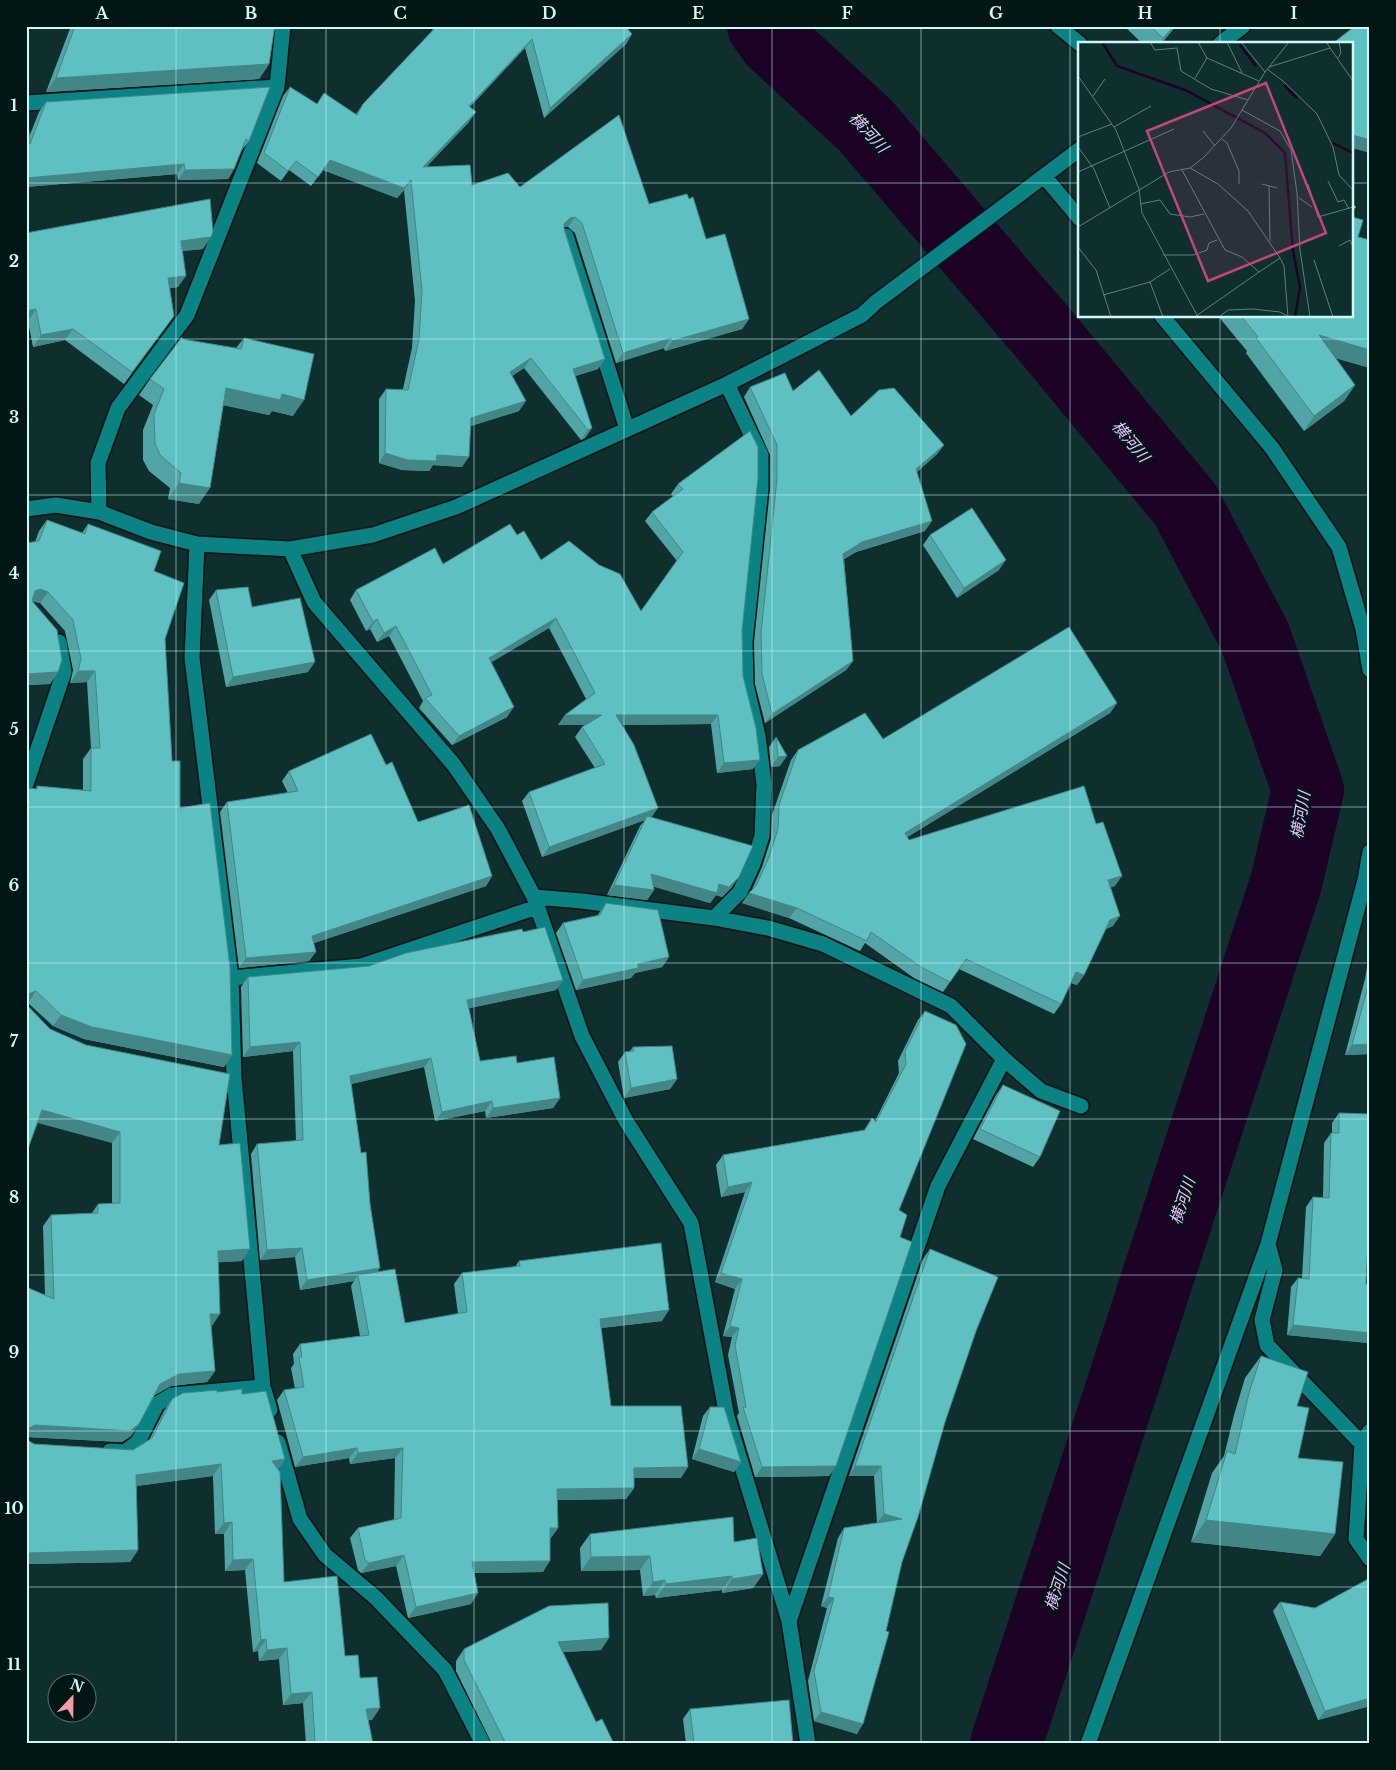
<svg xmlns="http://www.w3.org/2000/svg" width="1396" height="1770" font-family="'Libre Baskerville','Noto Sans JP',serif">
  <style>
    .lines { fill: none; stroke-linecap: round; stroke-linejoin: round }
    .river { stroke: #1c0325; stroke-width: 72 }
    .minor-casing { stroke: #081414; stroke-width: 18 }
    .minor { stroke: #0b8283; stroke-width: 15 }
    .wall { fill: #51a5a5 }
    .shaded-wall { fill: #428686 }
    .building { fill: #5ec0c0; stroke: #428686 }
    .grid { fill: none; stroke: #cdfaf9; stroke-width: 1; stroke-opacity: 0.55 }
    .labels { text-anchor: middle; stroke-width: 5; stroke-linejoin: round; paint-order: stroke }
    .water-label { font-size: 16px; font-style: italic; fill: #ebc2fe; stroke: #021616 }
    .inset-river { fill: none; stroke: #1c0325; stroke-width: 2.5 }
    .inset-road { fill: none; stroke: #5b8080; stroke-width: 1 }
    .view { fill: #c4457b; fill-opacity: 0.15; stroke: #c4457b; stroke-width: 2.5 }
    .inset-edge { fill: none; stroke: #cdfaf9; stroke-width: 2.5 }
    .neatline { fill: none; stroke: #cdfaf9; stroke-width: 2 }
    .grid-label { font-size: 16px; text-anchor: middle; font-weight: bold; fill: #cdfaf9 }
  </style>
  <rect width="100%" height="100%" fill="#0f2f2f"/>
  <g class="lines">
    <!-- river -->
    <path class="river" d="M763,26L774,41L865,125L1038,327L1185,504L1255,637L1308,790L1286,883L1006,1744"/>
    <defs>
      <path id="minor" d="M1058,26L1080,44
        M1220,44L1243,26
        M26,103L277,87
        M1044,176L1080,219
        M566,236L627,429
        M1162,316L1272,448L1339,547L1363,629L1370,670
        M26,509L56,505L99,512L151,532L197,544L290,549L373,535L456,507L727,384L862,315L876,302L1080,149
        M99,512L98,463L118,408L187,315L277,87L283,26
        M197,544L192,658L231,978L234,1078L263,1387L270,1410
        M290,549L314,602L454,765L498,829L534,897L582,1036L626,1121L691,1223L727,1417L789,1621L808,1744
        M26,784L64,672L59,642
        M534,897L582,901L714,918L768,928L823,944L951,1006L1004,1059L1041,1091L1081,1106
        M714,918L740,892L753,864L762,836L764,784L758,736L746,685L745,642L761,488V455L727,384
        M231,978L361,966L537,907
        M1268,1244L1275,1270L1262,1320L1267,1345L1362,1444
        M1370,1431L1362,1444L1356,1539L1370,1559
        M278,1442L300,1519L325,1555L376,1598L445,1670L483,1744
        M110,1451L125,1452L138,1442L157,1404L172,1395L263,1387
        M789,1621L938,1186L1004,1059
        M1088,1744L1268,1244L1365,880L1370,852"/>
    </defs>
    <!-- minor casing -->
    <use href="#minor" class="minor-casing"/>
    <!-- minor -->
    <use href="#minor" class="minor"/>
  </g>
  <!-- wall -->
  <path class="wall" d="M71,26H276L274,31L269,64L259,79L46,92Z
    M429,26H625L632,34L626,44L544,118L525,48L470,107L469,122L426,167L472,185L520,187L649,204L689,199L706,239L749,319L742,329L665,351L664,348L616,363L575,233L568,227H564L605,359L598,369L575,376L592,428L585,438L581,440L524,368L512,376L519,411L471,426L462,467L433,465L429,471L402,470L379,463V399L386,389H403L412,348L415,301L404,190L397,198L323,170L311,186L289,170L281,181L257,163L283,96L290,87L317,104L356,114L363,104L433,30Z
    M1124,26H1176L1161,44H1143Z
    M270,87L249,141L241,151L234,169L228,179L178,180L177,174L26,187L29,137L39,112L46,102Z
    M26,233L203,249L182,251L178,287L170,288L166,327L124,384L65,340L33,347L28,321H26Z
    M1358,237L1370,240V368L1335,358L1355,385L1344,401L1304,431L1246,353L1247,351L1218,316H1352Z
    M244,338L293,416L272,411L269,415L223,405L199,504L168,499L170,488L149,471L143,460V430L153,405L139,395L150,379L182,339L236,348Z
    M750,387L793,391L851,416L944,445L937,454L917,472L925,531L856,552L844,559L853,661L846,670L765,723L755,684L754,642L770,489V455L744,397Z
    M750,431L742,631L743,676L753,769L717,773L711,724L622,725L651,817L732,887L722,897L716,895L710,903L653,886L654,890L647,900L607,895L640,826L645,820L542,857L522,801L529,792L595,768L575,737L582,727L585,725H558L565,715L586,699L549,628L491,662L507,717L452,745L419,708L423,701L389,636L377,642L370,629L366,631L350,600L356,590L443,564L517,535L541,560L641,611L677,561L645,521L652,512L673,496L671,494L678,484Z
    M47,520L82,533L88,524L154,571L165,639L172,761L180,808L232,1055L224,1067L84,1039L53,1026L28,1003H26L36,789L37,786L83,790V759L91,748L87,682L70,683L73,670L65,631L40,603L32,601L58,672L50,684L26,685L35,542L39,531Z
    M930,535L999,570L957,598L923,545Z
    M216,590L252,607L308,672L226,687L209,600Z
    M1117,703L1110,713L907,837L909,840L1115,886L1110,887L1113,926L1106,929L1084,975L1077,985L1071,983L1061,1004L1054,1014L959,969L943,992L914,978L865,943L860,951L789,918L742,903L751,892L762,867L771,839L772,815L791,760L798,750L883,739Z
    M776,737L780,766L771,767L769,747Z
    M386,765L418,822L492,876L486,886L314,943L309,961L239,968L220,812L227,802L288,793L282,781L289,771Z
    M606,903L669,957L662,967L635,973L631,978L576,990L556,933L563,923L597,916Z
    M523,932L563,980L556,990L469,1008L480,1061L517,1063L560,1098L553,1108L486,1118L485,1111L435,1121L424,1067L351,1084L361,1153L370,1204L378,1272L405,1323L458,1314L454,1284L462,1273L515,1267L519,1261L662,1321L601,1328L611,1406L681,1478H634V1488L626,1499L557,1500L558,1528L550,1539L543,1572L474,1573L471,1604L408,1618L396,1566L361,1573L358,1570L350,1538L358,1528L394,1520L395,1458L350,1464L349,1458L295,1467L277,1400L284,1390L295,1389L291,1368L294,1364L293,1354L300,1344L360,1336L351,1286L354,1281L300,1290L295,1257L260,1260L251,1154L257,1144L296,1141L293,1051L243,1057L241,987L248,977L369,966Z
    M1370,949V1054L1345,1055L1365,979Z
    M925,1011L899,1210L900,1237L836,1466L829,1476L755,1477L737,1416L739,1413L728,1355L732,1337L723,1336L735,1289L715,1282L745,1192L721,1197L716,1165L723,1155L864,1130L872,1118L875,1121L899,1073L898,1061L918,1020Z
    M50,1029L219,1145L242,1261L218,1262L212,1326H211L215,1371L207,1382L171,1386L155,1395L139,1424L131,1436L122,1442L26,1437V1287L45,1295L43,1226L51,1215L92,1213L98,1204H112V1143Z
    M633,1047L677,1079L670,1089L624,1098L618,1062L625,1052L630,1051Z
    M1003,1085L1040,1157L1033,1167L973,1139L996,1095Z
    M1339,1113L1366,1284H1370V1340L1368,1343L1287,1335L1291,1287L1298,1278H1302L1306,1207L1313,1197L1323,1198L1324,1143L1331,1133H1332V1123Z
    M930,1249L976,1331L945,1422L902,1562L857,1734L814,1721L808,1681L827,1608L821,1606L838,1538L844,1528L877,1523L874,1476H849L923,1259Z
    M1261,1356L1297,1406L1298,1458L1335,1534L1320,1556L1191,1542L1212,1473L1224,1456L1234,1415L1245,1378Z
    M217,1392L242,1394L285,1459L278,1469L284,1582L345,1656L360,1678L372,1720H368L373,1744H306L303,1703L283,1705L279,1659L259,1661L258,1651L253,1652L245,1570L225,1571L224,1534H215L213,1476L136,1486L138,1550L130,1562L26,1564V1439L34,1444L133,1450L149,1440L164,1411L172,1399Z
    M710,1407L741,1462L734,1472L692,1459L703,1416Z
    M590,1534L734,1542L763,1574L753,1588L722,1593V1590L656,1598L655,1595L643,1596L640,1570L581,1571L580,1548Z
    M1280,1602L1315,1608L1370,1706L1318,1720L1273,1611Z
    M464,1649L601,1650L563,1652L596,1722L614,1744H492L456,1671V1661Z
    M690,1709L793,1744H686L683,1719Z"/>
  <!-- shaded-wall -->
  <path class="shaded-wall" d="M1174,26H1176L1161,44H1159Z
    M632,34L626,44L544,118L550,108Z
    M532,39L525,48L462,115L469,106Z
    M269,64L259,79L46,92L56,78Z
    M476,112L469,122L417,177L423,167Z
    M1352,135L1370,140V153L1352,148Z
    M330,160L411,180L404,190L397,198L323,170L311,186Z
    M184,164L177,174L26,187V178Z
    M234,169L228,179L178,180L185,170Z
    M575,217L568,227H563L564,224L570,218Z
    M211,237L203,249L173,252L181,241Z
    M186,276L178,287L160,290L168,278Z
    M36,309L28,321H26V311Z
    M749,319L742,329L665,351L672,341Z
    M73,329L65,340L33,347L41,335Z
    M1319,335L1370,350V368L1308,350Z
    M671,338L664,348L616,363L623,353Z
    M531,358L524,368L503,382L510,372Z
    M605,359L598,369L566,379L573,369Z
    M1355,385L1344,401L1304,431L1314,416Z
    M226,388L282,394L304,400L293,416L272,411L269,415L215,403Z
    M526,401L519,411L464,428L471,418Z
    M592,428L585,438L581,440L588,430Z
    M944,445L937,454L909,479L916,469Z
    M385,453L437,455L469,457L462,467L433,465L429,471L402,470L379,463Z
    M179,483L210,488L199,504L168,499Z
    M932,521L925,531L856,552L836,564L843,554L862,542Z
    M1006,560L999,570L957,598L964,588Z
    M40,589L48,592L40,603L31,601L35,591Z
    M556,618L549,628L482,668L489,658Z
    M377,619L370,629L366,631L373,622Z
    M396,626L389,636L377,642L384,633Z
    M853,661L846,670L765,723L772,714Z
    M315,662L308,672L226,687L233,677Z
    M78,671H95L87,682L70,683Z
    M58,672L50,684L26,685V674Z
    M1117,703L1110,713L898,843L905,833Z
    M514,707L507,717L452,745L459,736Z
    M565,715H602L595,725H558Z
    M616,715H718L711,724L609,725Z
    M787,756L780,766L771,767L778,757Z
    M760,760L753,769L717,773L724,763Z
    M658,808L651,818L647,816L645,820L542,857L549,847Z
    M651,874L719,884L739,877L732,887L722,897L716,895L710,903L644,884Z
    M492,876L486,886L305,946L312,936Z
    M1122,876L1115,886L1101,891L1108,880Z
    M614,885L654,890L647,900L607,895Z
    M749,893L797,908L789,918L742,903Z
    M1120,916L1113,926L1103,930L1110,920Z
    M316,952L309,961L239,968L246,958Z
    M669,957L662,967L635,973L631,978L576,990L583,980L638,964Z
    M1076,972L1084,975L1077,985L1069,982Z
    M563,980L556,990L461,1010L467,1000Z
    M36,991L28,1003H26V996L28,994Z
    M61,1015L232,1055L224,1067L84,1039L53,1026Z
    M300,1042L293,1051L243,1057L250,1047Z
    M1370,1044V1054L1345,1055L1352,1045Z
    M431,1058L424,1067L343,1086L350,1076Z
    M677,1079L670,1089L624,1098L631,1088Z
    M560,1098L553,1108L486,1118L493,1108Z
    M492,1101L485,1111L435,1121L442,1112Z
    M42,1110L120,1132L112,1143L34,1122Z
    M752,1182L745,1192L721,1197L728,1187Z
    M302,1248L295,1257L260,1260L267,1250Z
    M250,1249L242,1261L209,1263L218,1251Z
    M380,1268L373,1278L358,1275L354,1281L300,1290L307,1280Z
    M721,1273L742,1279L735,1289L715,1282Z
    M669,1310L662,1321L592,1329L600,1319Z
    M210,1314H220L212,1326H202Z
    M1293,1325L1370,1333V1340L1368,1343L1287,1335Z
    M730,1326L739,1328L732,1337L723,1336Z
    M215,1371L207,1382L171,1386L152,1396L160,1384L179,1374Z
    M139,1424L131,1436L122,1442L26,1437V1429L35,1425Z
    M357,1448L349,1458L295,1467L303,1457Z
    M403,1448L395,1458L350,1464L358,1453Z
    M699,1449L741,1462L734,1472L692,1459Z
    M285,1459L277,1471L272,1461Z
    M221,1464L213,1476L128,1487L136,1475Z
    M836,1466L829,1476L755,1477L762,1467Z
    M855,1466H881L874,1476H849Z
    M688,1467L681,1478H626L634,1468Z
    M634,1488L626,1499L550,1500L557,1489Z
    M884,1514L902,1519L877,1523Z
    M1206,1520L1335,1534L1320,1556L1191,1542Z
    M232,1522L224,1534H215L224,1523Z
    M550,1528H558L550,1539L542,1538Z
    M138,1550L130,1562L26,1564V1553Z
    M404,1555L396,1566L361,1573L369,1563Z
    M650,1556L640,1570L581,1571L591,1557Z
    M253,1559L245,1570L225,1571L233,1560Z
    M550,1561L543,1572L464,1573L472,1562Z
    M763,1574L753,1588L722,1593L732,1579Z
    M732,1576L722,1590L656,1598L666,1584Z
    M665,1580L655,1595L643,1596L653,1582Z
    M478,1593L471,1604L408,1618L416,1607Z
    M828,1597L834,1598L827,1608L821,1606Z
    M609,1638L601,1650L550,1653L558,1642Z
    M266,1639L258,1651L253,1652L261,1640Z
    M287,1648L279,1659L259,1661L267,1650Z
    M312,1692L303,1703L283,1705L291,1694Z
    M1370,1698V1706L1318,1720L1325,1711Z
    M380,1708L372,1720L358,1721L366,1709Z
    M821,1712L863,1724L857,1734L814,1721Z"/>
  <!-- building -->
  <path class="building" d="M75,26H276L274,31L269,64L56,78Z
    M437,26H625L632,34L550,108L532,39L469,106L476,112L423,167L470,165L472,185L508,173L520,187L619,115L649,204L687,194L689,199L693,197L706,239L725,234L749,319L672,341L671,338L623,353L582,223L575,217L570,218L564,224V229L605,359L573,369L592,428L588,430L531,358L510,372L526,401L471,418L469,457L437,455L436,461L408,460L385,453L386,389L408,390L419,339L422,291L411,180L404,188L330,160L318,177L296,161L288,171L264,153L290,87L317,104L324,93L357,115L363,104Z
    M1150,26H1174L1163,38Z
    M1355,26H1370V140L1352,135V44H1332Z
    M270,87L249,141L246,139L234,169L185,170L184,164L26,178V99L30,144L46,102Z
    M210,199L213,232L211,237L181,241L186,276L168,278L174,316L132,372L73,329L41,335L36,309L26,311V233Z
    M1352,203L1356,207L1352,211Z
    M1352,217L1363,220L1358,237L1370,240V350L1319,335L1355,385L1314,416L1256,338L1258,337L1241,316H1352Z
    M182,337V339L241,349L244,338L314,354L304,400L282,394L280,400L226,388L210,488L179,483L181,473L160,455L155,444L154,414L164,389L150,379Z
    M819,370L851,416L879,390L894,388L944,445L916,469L932,521L862,542L843,554L853,661L772,714L762,674L761,633L777,479V445L750,387L785,373L793,391Z
    M750,431L758,447V478L742,631L743,676L756,728L760,760L724,763L718,715H616L634,745L658,808L549,847L529,792L605,764L582,727L602,715H565L595,693L556,618L489,658L514,707L459,736L425,698L432,695L396,626L384,633L377,619L373,622L356,590L435,548L443,564L510,524L517,535L524,531L541,560L569,541L599,565L620,574L641,611L683,552L652,512L683,489L678,484Z
    M972,508L1006,560L964,588L930,535Z
    M47,520L85,534L88,524L161,551L154,571L184,583L165,639L172,761H180V808L210,803L230,967L232,1055L92,1027L61,1015L36,991L28,994L26,998V788L37,789V786L91,791V748H100L95,671H78L81,659L73,620L48,592L40,589L35,591L32,601L57,630L62,660L58,672L26,674V543L39,541Z
    M248,587L252,607L300,598L315,662L233,677L216,590Z
    M1069,627L1117,703L905,833L909,840L1084,786L1096,824L1103,822L1122,876L1108,880L1120,916L1110,920L1084,975L1076,972L1061,1004L966,959L950,982L921,967L871,932L867,941L797,908L749,893L756,886L769,857L778,829L779,805L798,750L865,713L883,739Z
    M371,734L386,765L392,762L418,822L469,805L492,876L312,936L316,952L246,958L227,802L298,791L289,771Z
    M776,737L787,756L778,757Z
    M647,816L753,846L739,877L729,887L719,884L717,893L651,874L654,890L614,885Z
    M606,903L658,910L669,957L638,964V968L583,980L563,923L600,915Z
    M545,927L563,980L467,1000L480,1061L516,1056L517,1063L554,1057L560,1098L493,1108L492,1101L442,1112L431,1058L350,1076L361,1153L366,1152L370,1204L380,1268L307,1280L302,1248L267,1250L257,1144L303,1140L300,1042L250,1047L248,977L369,966L406,953L522,929L523,932Z
    M1370,979V1044L1352,1045Z
    M26,1004L50,1029L86,1045L230,1074L219,1145L240,1143L250,1249L218,1251L220,1314H210L215,1371L179,1374L160,1384L139,1424L130,1431L35,1425L27,1429L26,1432V1287L54,1299L51,1215L98,1213V1204L120,1203V1132L42,1110L26,1154Z
    M925,1011L956,1025L966,1044L899,1210L907,1215L900,1237L912,1242L836,1466L762,1467L743,1407H746L735,1345L739,1328L730,1326L742,1279L721,1273L752,1182L728,1187L723,1155L865,1130L872,1118L876,1122L906,1064L905,1051Z
    M672,1046L677,1079L631,1088L625,1052L634,1051L633,1047Z
    M1003,1085L1060,1111L1040,1157L980,1129Z
    M1339,1113L1370,1114V1199L1366,1284H1370V1333L1293,1325L1298,1278L1309,1279L1313,1197L1329,1198L1331,1133H1339Z
    M661,1243L669,1310L600,1319L611,1406H681L688,1467L634,1468V1488L557,1489L558,1528H550V1561L472,1562L478,1593L416,1607L404,1555L369,1563L365,1560L358,1528L401,1518L403,1448L358,1453L357,1448L303,1457L284,1390L304,1387L299,1357H302L300,1344L369,1335L358,1275L395,1269L405,1323L467,1312L462,1273L520,1266L519,1261Z
    M930,1249L998,1277L976,1331L945,1422L918,1517L902,1562L886,1631L889,1632L863,1724L821,1712L814,1671L834,1598L828,1597L844,1528L902,1519L884,1514L881,1466H855Z
    M1261,1356L1308,1372L1297,1406L1309,1408L1298,1458L1343,1462L1335,1534L1206,1520L1227,1451L1235,1454L1249,1393Z
    M242,1389V1394L266,1391L285,1459L272,1461L280,1472L284,1582L337,1576L345,1656L358,1655L360,1678L377,1677L380,1708L366,1709L373,1744H315L312,1692L291,1694L287,1648L267,1650L266,1639L261,1640L253,1559L233,1560L232,1522L224,1523L221,1464L136,1475L138,1550L26,1553V1439L34,1444L133,1450L152,1438L172,1399L183,1393L217,1390V1392Z
    M710,1407H724L741,1462L699,1449Z
    M733,1517L734,1542L757,1538L763,1574L732,1579V1576L666,1584L665,1580L653,1582L650,1556L591,1557L590,1534Z
    M1370,1578V1698L1325,1711L1280,1602L1315,1608Z
    M608,1603L609,1638L558,1642L596,1722L602,1719L614,1744H506L464,1660V1649L549,1606Z
    M789,1700L793,1744H694L690,1709Z"/>
  <!-- grid -->
  <path class="grid" d="M176,26V1744M326,26V1744M474,26V1744M624,26V1744M772,26V1744M921,26V1744M1070,26V1744M1220,26V44M26,183H1080M1352,183H1370M1220,316V1744M26,339H1370M26,495H1370M26,651H1370M26,807H1370M26,963H1370M26,1119H1370M26,1275H1370M26,1431H1370M26,1587H1370"/>
  <g class="labels">
    <!-- water labels -->
    <g class="water-label">
      <text transform="translate(869 132) rotate(47)" y="6">横河川</text>
      <text transform="translate(1131 441) rotate(50)" y="6">横河川</text>
      <text transform="translate(1300 815) rotate(-80)" y="6">横河川</text>
      <text transform="translate(1182 1201) rotate(-72)" y="6">横河川</text>
      <text transform="translate(1057 1587) rotate(-72)" y="6">横河川</text>
    </g>
  </g>
  <!-- overview -->
  <g transform="translate(1078 42)">
    <rect width="275" height="275" fill="#0f2f2f"/>
    <path class="inset-river" d="M24,0L39,24L107,48L187,91L207,111L215,209L222,245L217,275M162,3L178,24M206,43L219,56M255,101L275,111"/>
    <path class="inset-road" d="M72,0L77,8L99,6L103,29L133,47L170,58M120,0L129,16L181,39M149,0L164,31M163,0L187,30M248,0L275,39M260,16L263,11L261,0M191,25L252,6M189,27L205,39L239,72L255,105L261,133L275,148M0,34L38,88L61,147L64,171L120,275M117,36L129,16M15,54L27,37M164,68L202,89L213,108L219,151L222,208L232,275M36,85L73,64M125,89L137,104M0,95L34,82M144,97L149,101L161,129V142M0,105L16,127L32,166M112,126L140,142L170,169L202,216M104,128L147,208L164,215L181,230L202,216L206,224L210,275M0,130L96,87M250,139L260,160L266,158L271,167M184,142L199,146M230,142L240,175L275,165M191,144L192,199M221,156L234,165M62,162L82,158L92,172L112,175L126,172M0,185L91,130L112,126L125,116L153,86L187,30L211,0M261,204L272,198L275,205M0,205L18,228L33,275M85,213H115L129,208L131,201L139,198M236,218L255,275M72,240L85,275M25,253L72,240L92,227M118,274L181,230M141,275L150,268L175,267L202,270L211,275"/>
    <path class="view" d="M188,41L248,191L130,239L69,89Z"/>
    <rect width="275" height="275" class="inset-edge"/>
  </g>
  <!-- border -->
  <rect width="1396" height="1770" fill="none" stroke="#021616" stroke-width="55"/>
  <!-- north arrow -->
  <g transform="translate(72 1698) rotate(22)"><circle r="24" fill="#021616" stroke="#537171"/>
  <path d="M0-4L9 19L0 12L-9 19Z" fill="#f49aa1"/>
  <text y="-8" font-size="14" font-weight="bold" text-anchor="middle" fill="#cdfaf9">N</text>
  </g>
  <rect x="28" y="28" width="1340" height="1714" class="neatline"/>
  <g class="grid-label">
    <text x="102" y="19">A</text>
    <text x="251" y="19">B</text>
    <text x="400" y="19">C</text>
    <text x="549" y="19">D</text>
    <text x="698" y="19">E</text>
    <text x="847" y="19">F</text>
    <text x="996" y="19">G</text>
    <text x="1145" y="19">H</text>
    <text x="1294" y="19">I</text>
    <text x="14" y="111">1</text>
    <text x="14" y="267">2</text>
    <text x="14" y="423">3</text>
    <text x="14" y="579">4</text>
    <text x="14" y="735">5</text>
    <text x="14" y="891">6</text>
    <text x="14" y="1047">7</text>
    <text x="14" y="1203">8</text>
    <text x="14" y="1358">9</text>
    <text x="14" y="1514">10</text>
    <text x="14" y="1670">11</text>
  </g>
</svg>
